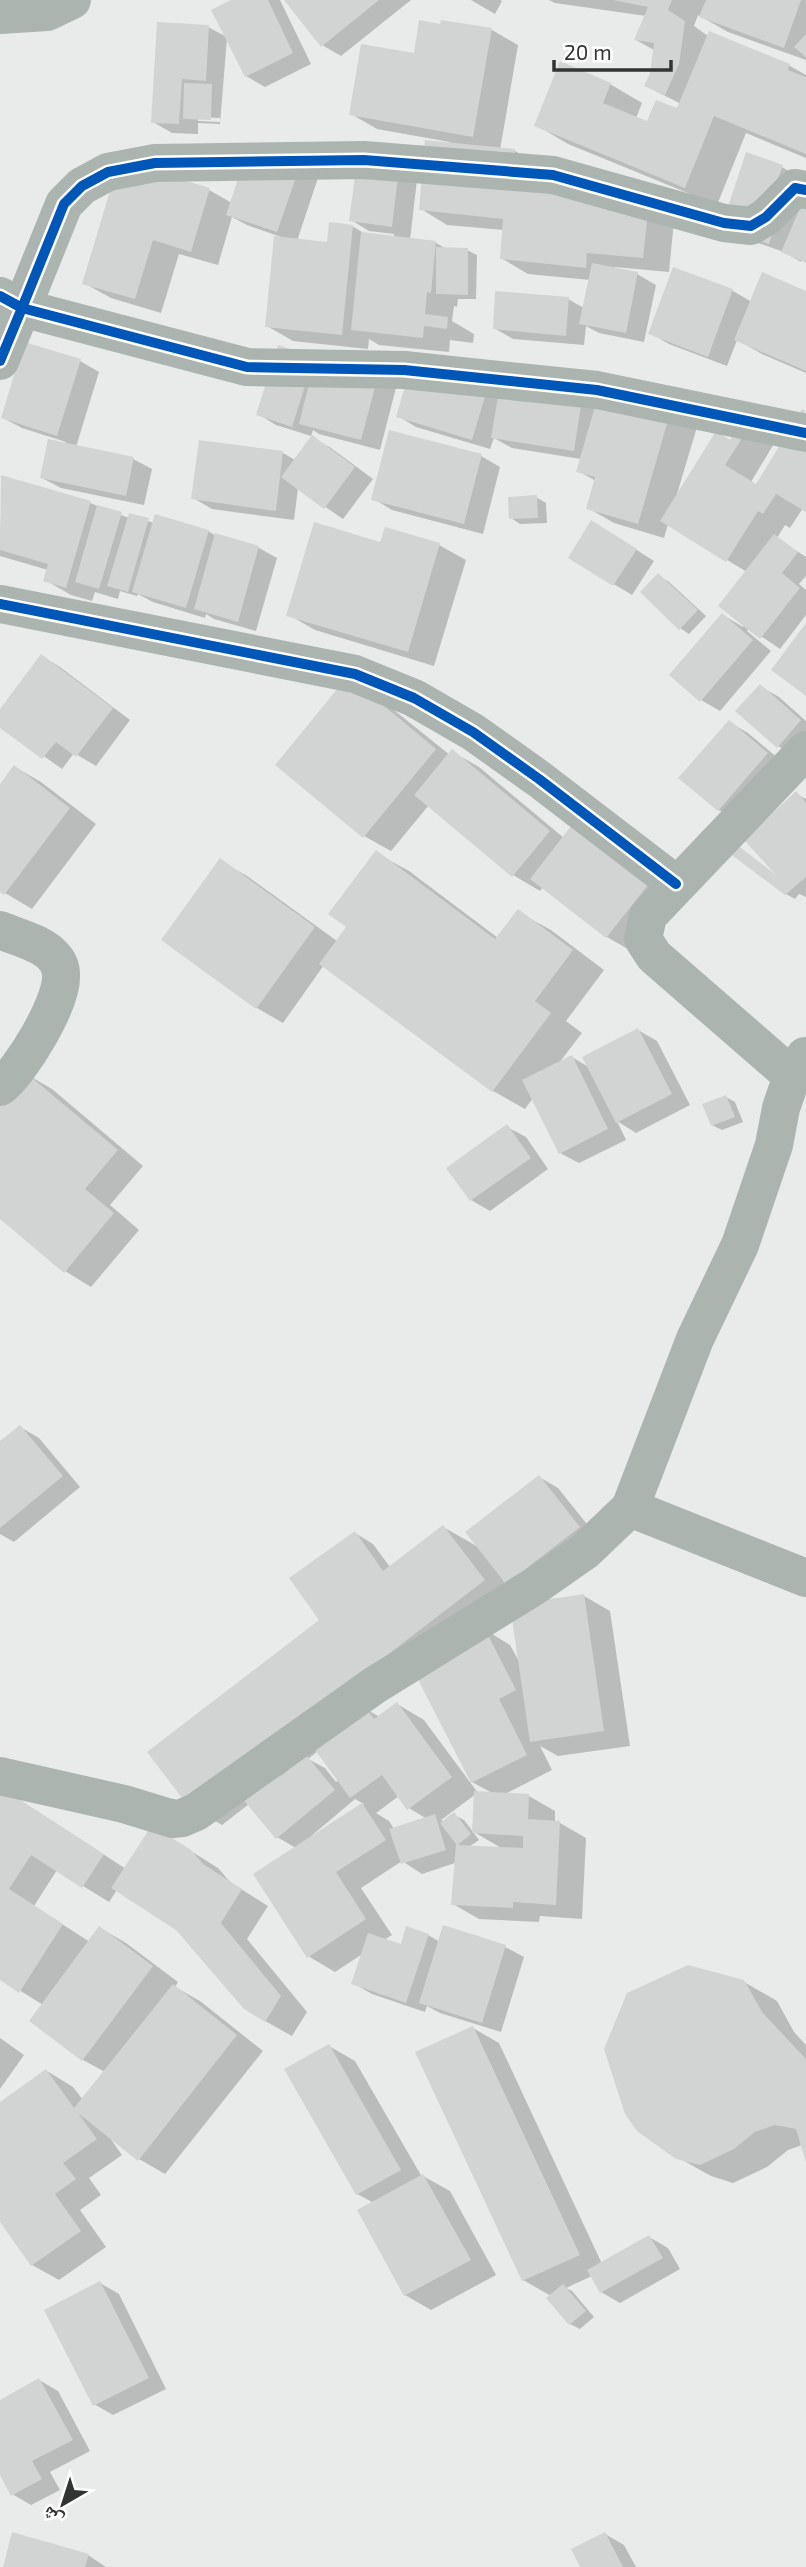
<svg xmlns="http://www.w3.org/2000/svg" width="806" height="2567" font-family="'Exo 2','Noto Naskh Arabic',sans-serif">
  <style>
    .shadow { fill: #0003; fill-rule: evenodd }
    .building { fill: #d2d4d3 }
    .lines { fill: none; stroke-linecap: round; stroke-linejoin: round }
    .minor { stroke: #acb4b0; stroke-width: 38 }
    .cycleway-casing { stroke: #fff; stroke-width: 15 }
    .cycleway { stroke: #0057b8; stroke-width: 10 }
  </style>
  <rect width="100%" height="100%" fill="#e8ebea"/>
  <!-- shadow -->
  <path class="shadow" d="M235,0H280L311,64L265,87L246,76L227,38L220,124L198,123V134L172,133L153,122L208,27L227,37ZM198,117L220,118V122L198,121Z
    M286,0H411L341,56L322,45Z
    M471,0H500L502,1L495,14Z
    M549,0H806V60L728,32L698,15L694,26L708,36L710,33L790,66L806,75V158L746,133L717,205L568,144L536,125L610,84L642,103L636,118L648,123L678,111L681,104L646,86L651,74L654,50L636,40L646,16L555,3Z
    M492,30L518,45L500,150L515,151L541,166L675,210L669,272L615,267V269L637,274L656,285L644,342L599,333L586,326L584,345L513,339L494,328L568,299L584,308L590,280L528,274L501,258L504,230L447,225L421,209L450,142L377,129L351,114L415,55Z
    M251,144L320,172L297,241L328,244L352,226L367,235L394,238V234L369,231L351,220L359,156L418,171L410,240L436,243L447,249L467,250L477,255L476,299H458L457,307L454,306L452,321L474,334L473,343L450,340L449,352L379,345L369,339L368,349L293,341L267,326L284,238L247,225L232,217L218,265L179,254L161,313L111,298L84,283L209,190L232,203Z
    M782,167L800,178L806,261L801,259V262L784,252L741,237Z
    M674,269L733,291L752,302L806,293V373L762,354L737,340L727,366L669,344L650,333Z
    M279,347L396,388L380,450L319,434L313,430L311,436L276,425L258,414Z
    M80,361L99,372L76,447L133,459L152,469L144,505L61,488L42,478L66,442L22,428L3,418Z
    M415,361L697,427L677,494L731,442L748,413L781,432L751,482L757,485L802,412L806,510L803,508L790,528L785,525L777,538L806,557V576L799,584L806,590V615L780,649L749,628L747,631L771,651L720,711L701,700L723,615L743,627L744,625L747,572L668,524L664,538L614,523L588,508L596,481L578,471L581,459L512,448L494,438L490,449L416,427L398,416Z
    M313,438L331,448L373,479L343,519L298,488L294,520L212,509L193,498L283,453L295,460Z
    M481,456L500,467L483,534L392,510L374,499Z
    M2,477L90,503L129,518L130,515L154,523L208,531L216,536L259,548L277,558L256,631L214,619L206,614L205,618L153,602L138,594L137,596L120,591L118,599L95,592L92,601L71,595L45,580L48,570L0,556Z
    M536,497L546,503L547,523L520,524L511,518Z
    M610,533L654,561L632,595L570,558Z
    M382,544L439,545L466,560L434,666L315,630L289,615Z
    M658,576L668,581L706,616L689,634L680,628Z
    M42,656L60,667L130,720L96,766L74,753L62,769L0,725V712Z
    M760,686L779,697L806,721V746L796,757L778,746Z
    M374,694L450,755L453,752L479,767L564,838L676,897L633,952L607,937L543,887L540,891L513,875L429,805L391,851L364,836Z
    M729,722L748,733L786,765L737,821L719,810Z
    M15,767L41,782L96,824L32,909L0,890V787Z
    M796,794L806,799V897L799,894L795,899L786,894L775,874Z
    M376,853L409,871L498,938L518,912L551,930L604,970L566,1021L582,1033L559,1063L572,1057L590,1068L638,1030L657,1041L690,1105L636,1133L617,1121L626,1140L579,1163L560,1153L533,1098L525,1109L493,1091L324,965L283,1023L257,1008L220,861L247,876L337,941L348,927Z
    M26,1074L52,1089L143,1166L110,1205L139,1230L91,1287L65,1271L0,1217Z
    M726,1097L735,1102L743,1122L722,1130L712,1125Z
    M507,1127L526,1137L548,1169L490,1211L471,1200Z
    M20,1427L39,1438L80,1487L14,1542L0,1534V1444Z
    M539,1477L558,1488L598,1538L526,1593L502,1579L516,1599L484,1629L510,1645L520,1663L584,1596L610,1611L630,1746L558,1756L540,1746L552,1770L503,1795L529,1796L555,1811V1822L560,1823L586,1838L582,1919L540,1916L539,1922L479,1919L453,1904L455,1863L422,1874L402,1861L361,1888L392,1935L384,1940L402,1946L428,1935L440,1942L505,1947L524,1957L501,2032L440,2013L427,2006L425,2012L372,1994L353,1983L364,1953L335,1972L308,1956L296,1848L277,1837L249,1804L222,1825L190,1806L321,1621L355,1533L373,1544L390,1567L443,1527L480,1548ZM418,1674L472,1782L494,1794L478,1793L424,1720L397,1704L380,1717L369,1711ZM318,1751L339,1780L336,1782L325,1768L308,1759ZM476,1794L474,1832L503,1849L469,1847L479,1840L464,1820L454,1815L445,1822L441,1820ZM399,1796L409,1808L427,1819L394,1829L389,1821L376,1813ZM355,1799L364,1804L311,1839L310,1837Z
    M12,1795L126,1869L178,1843L218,1868L230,1882L268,1906L247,1939L307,2012L292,2036L265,2021L177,1929L117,1890L109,1902L57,1870L34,1906L90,1942L100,1928L126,1943L178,1982L175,1987L200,2001L263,2051L165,2174L139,2159L110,2138L122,2155L89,2178L101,2195L80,2210L106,2247L59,2280L32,2265L0,2219V2105L47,2071L73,2087L83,2100L105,2072L83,2060L31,2021L43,2005L0,1978Z
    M744,1982L777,2001L794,2032L806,2045V2158L802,2145L788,2150L767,2167L733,2183L711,2176L677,2157Z
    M473,2028L499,2043L602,2264L649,2237L668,2248L680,2269L620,2303L601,2292L592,2276L566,2288L572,2291L594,2317L580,2329L570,2324L549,2298L551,2296L523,2280Z
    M0,2038L24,2055L0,2089Z
    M329,2046L355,2061L422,2177L423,2176L450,2191L496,2275L431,2310L405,2295L374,2203L357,2194Z
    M100,2283L119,2294L166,2389L113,2415L94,2404Z
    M39,2380L58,2391L90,2451L50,2472L60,2490L31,2505L12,2494L0,2472V2402Z
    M605,2534L624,2545L636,2567H582Z
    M88,2555L106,2567H5Z"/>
  <!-- building -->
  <path class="building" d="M231,0H268L293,53L245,77L211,10Z
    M284,0H379L321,47Z
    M613,0H672L668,10L685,21L679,64L665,95L644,86L650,73L654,43L634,40L648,7Z
    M706,0H801L784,48L699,17Z
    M419,20L440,24L441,20L492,28L473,137L349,115L361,44L414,53Z
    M157,22L209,25L206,81L182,79L179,124L151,123Z
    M709,31L790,64L788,70L806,77V154L714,116L685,188L534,126L560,61L611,83L603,103L647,121L656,100L677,108Z
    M806,34V57L794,47Z
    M184,83L212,84L211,120L183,119Z
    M425,140L515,149L512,179L650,193L643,258L587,253L586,268L500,259L503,219L419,210Z
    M250,142L302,160L277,232L226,215Z
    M746,152L783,165L774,190L785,194L769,244L721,228Z
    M358,154L400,159L392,227L349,221Z
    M119,161L210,188L191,252L153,240L135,299L82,284Z
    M806,194V263L781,252Z
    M329,222L353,225L342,335L265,327L274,236L327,242Z
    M361,232L436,241L431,293L427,292L425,314L448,317L447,329L424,326L423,338L351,330Z
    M436,247L468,248V295L436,294Z
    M592,263L638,272L626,333L579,324Z
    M673,267L733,289L708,357L648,334Z
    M762,272L806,291V371L734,340Z
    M495,291L569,297L566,336L493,329Z
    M24,342L81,359L57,436L1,418Z
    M278,345L314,357L292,427L256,415Z
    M413,359L489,383L472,440L396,417Z
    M315,360L378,376L361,440L299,424Z
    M501,379L583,392L574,451L491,438Z
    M600,389L671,410L638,524L586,509L595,477L576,472Z
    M802,409L806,412V512L776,494L763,514L758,511L726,562L660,521L716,431L730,440L748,411L756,416L725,465L756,484Z
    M389,430L482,454L464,524L371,500Z
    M312,435L355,467L324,509L281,477Z
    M48,439L134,457L126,496L40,478Z
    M199,440L283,451L276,511L191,499Z
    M1,475L91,501L66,588L43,581L48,564L0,550Z
    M537,495L538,518L509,519L508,497Z
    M97,505L122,512L99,589L75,582Z
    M129,513L149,518L128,592L107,586Z
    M155,514L209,530L186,608L132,592Z
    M591,520L637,549L613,586L568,558Z
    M314,522L380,542L385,527L440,543L408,652L286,616Z
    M215,533L259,546L238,622L194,609Z
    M774,534L798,552L782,573L800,588L760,639L718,606Z
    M658,573L698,610L679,630L640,592Z
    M722,613L753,640L700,702L669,675Z
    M806,623V696L771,670Z
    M41,654L113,708L76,757L56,742L42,759L0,728V709Z
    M348,676L436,749L363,838L275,765Z
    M760,684L801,720L777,748L735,711Z
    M729,720L768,753L718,811L678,778Z
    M452,749L550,831L512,877L414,795Z
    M14,765L70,808L4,895L0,892V784Z
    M796,791L806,803V877L785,895L725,850L732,841L775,874L744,840Z
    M575,821L651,881L606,938L530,879Z
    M376,850L495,939L518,909L573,950L535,1001L551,1013L492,1092L319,964L346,927L328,914Z
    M220,858L315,927L256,1009L161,940Z
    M638,1028L672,1094L616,1123L582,1057Z
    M572,1055L608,1129L559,1154L522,1080Z
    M25,1072L118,1150L85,1189L114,1213L64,1273L0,1219V1102Z
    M726,1095L735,1117L711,1126L702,1104Z
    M507,1124L531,1158L470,1201L446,1168Z
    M20,1425L63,1476L0,1528V1441Z
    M539,1475L580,1527L506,1584L465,1532Z
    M443,1525L485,1580L189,1807L147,1752L319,1620L289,1578L355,1531L383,1571Z
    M584,1594L604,1731L530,1742L510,1605Z
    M484,1627L516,1690L499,1699L527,1755L471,1783L410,1664Z
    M397,1702L452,1777L407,1810L382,1775L350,1798L313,1747L366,1708L374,1719Z
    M306,1755L335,1790L276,1839L237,1792L271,1763L281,1776Z
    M0,1787L104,1854L82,1888L31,1855L9,1889L63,1924L19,1993L0,1980Z
    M474,1791L529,1794L528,1819L560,1821L556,1905L513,1902V1908L451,1905L456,1844L440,1823L454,1812L471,1834L458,1845L523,1848V1836L472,1833Z
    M362,1803L386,1840L336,1872L366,1919L307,1958L253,1874Z
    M435,1814L446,1850L401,1864L389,1829Z
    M152,1825L191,1850L203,1864L242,1889L221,1923L281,1996L265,2022L244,2009L176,1930L111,1888Z
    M443,1925L506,1945L482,2023L419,2003Z
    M99,1926L153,1966L82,2061L29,2021Z
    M406,1926L429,1934L406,2003L351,1984L368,1933L401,1944Z
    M688,1965L744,1980L762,2012L806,2059V2163L796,2129L775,2125L755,2132L734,2149L700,2165L676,2159L637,2131L625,2114L604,2049L627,1993Z
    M173,1984L237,2035L138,2161L78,2113L97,2139L63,2163L76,2179L55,2194L81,2231L31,2266L0,2222V2102L46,2069L74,2108Z
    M473,2026L580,2255L522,2281L415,2052Z
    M329,2044L401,2170L356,2195L284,2069Z
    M423,2174L471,2260L404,2296L357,2210Z
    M649,2235L663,2258L600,2293L587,2270Z
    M100,2281L149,2378L93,2406L44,2310Z
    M563,2284L586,2311L569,2325L546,2298Z
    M39,2378L73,2440L32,2461L42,2479L11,2496L0,2475V2400Z
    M12,2532L89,2554L85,2567H3Z
    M605,2532L623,2567H580L571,2549Z"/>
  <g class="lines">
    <!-- minor -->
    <path class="minor" d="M0,15L47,12L72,0
      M0,296L22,308L64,204L82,186L108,172L155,163L364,160L553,175L724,223L751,226L766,217L795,188L806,190
      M0,361L22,308L247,367L404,370L597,390L806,433
      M0,604L355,674L414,698L473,732L539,779L676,884
      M0,930C16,937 42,943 53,956C58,961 61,968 61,975C63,1002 21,1071 0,1087
      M805,1056L792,1076L654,956L643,939L648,916L806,750
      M792,1076L781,1108L774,1145L740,1245L695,1339L630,1508L806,1578
      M0,1776L124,1804L173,1819L182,1818L196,1812L375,1685L535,1586L585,1551L630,1508"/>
    <defs>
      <path id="cycleway" d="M0,296L22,308L64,204L82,186L108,172L155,163L364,160L553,175L724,223L751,226L766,217L795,188L806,190
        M0,361L22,308L247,367L404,370L597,390L806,433
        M0,604L355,674L414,698L473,732L539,779L676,884"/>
    </defs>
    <!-- cycleway casing -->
    <use href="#cycleway" class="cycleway-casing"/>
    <!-- cycleway -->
    <use href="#cycleway" class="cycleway"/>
  </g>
  <!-- north arrow -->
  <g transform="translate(63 2504) rotate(219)" stroke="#ffffff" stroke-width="5" paint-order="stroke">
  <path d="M0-5L12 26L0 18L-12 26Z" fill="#323434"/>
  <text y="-10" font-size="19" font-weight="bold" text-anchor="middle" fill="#323434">ش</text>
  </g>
  <!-- scale -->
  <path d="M554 60v10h117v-10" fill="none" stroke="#323434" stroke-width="3.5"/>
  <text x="564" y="60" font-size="21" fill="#323434" stroke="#ffffff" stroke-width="5" paint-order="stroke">20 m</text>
</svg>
